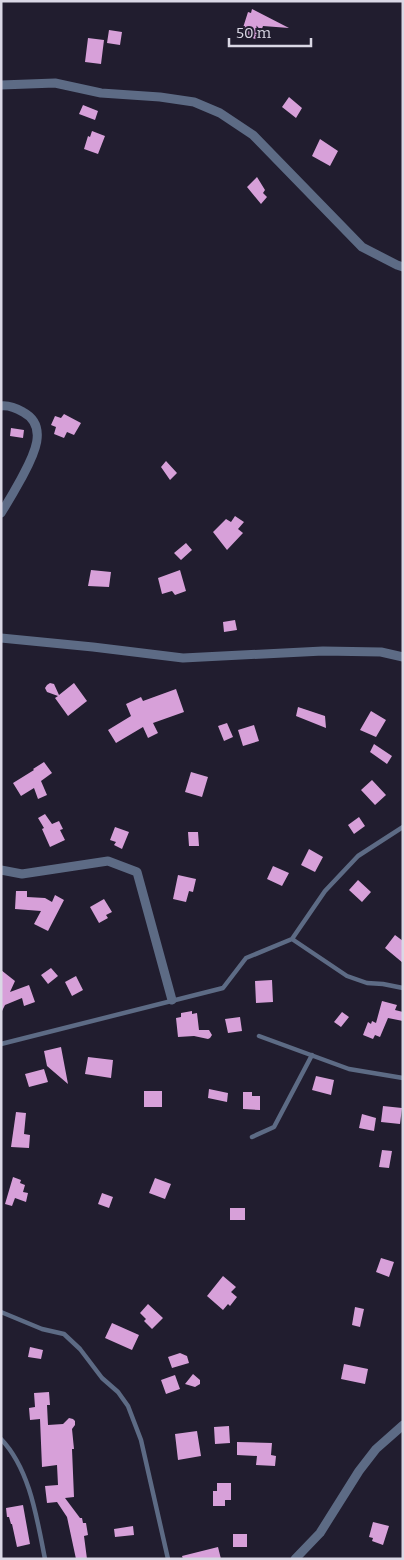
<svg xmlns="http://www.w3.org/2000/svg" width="404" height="1560" font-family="Bitter,serif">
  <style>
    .building { fill: #d7a0d9 }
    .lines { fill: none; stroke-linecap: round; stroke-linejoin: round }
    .service { stroke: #5d6b85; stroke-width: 4.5 }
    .minor { stroke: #5d6b85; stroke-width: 9 }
  </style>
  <rect width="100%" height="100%" fill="#211d2f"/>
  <!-- building -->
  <path class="building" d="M252,9L289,28L263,26L258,40L241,34L248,12L251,13Z
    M109,30L122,32L120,45L107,43Z
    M88,38L104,40L101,64L85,62Z
    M289,97L302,108L296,118L282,107Z
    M83,105L98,111L95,120L79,114Z
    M92,131L105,136L98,154L84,149L88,136L90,137Z
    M320,139L338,151L330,166L312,156Z
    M257,177L265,190L263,193L267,197L261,204L247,187Z
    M64,414L81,423L74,435L67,432L64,438L54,434L56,427L51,425L55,416L61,418Z
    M11,428L24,430L23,438L10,436Z
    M166,461L177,473L170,480L161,467Z
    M235,516L244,522L238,529L243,533L227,550L213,532L226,519L231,522Z
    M186,543L192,550L181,560L174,553Z
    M91,570L111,572L109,587L88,586Z
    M180,570L186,591L175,595L172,591L162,594L158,578Z
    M235,620L237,630L224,632L223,622Z
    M50,683L54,684L59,695L74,683L87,701L68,716L55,698L58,696L47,692L45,688L47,685Z
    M176,689L184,712L153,723L158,733L148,738L143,727L116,743L108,730L131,716L126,704L141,697L143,701Z
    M298,707L325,716L326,728L296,716Z
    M371,711L386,720L376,737L360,730Z
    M227,723L233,737L224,741L218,726Z
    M254,725L259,741L243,746L238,730Z
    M374,744L392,756L387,764L370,752Z
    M44,762L52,773L41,781L47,795L38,799L34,788L21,796L13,783L34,770L33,769Z
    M191,772L208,777L202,797L185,792Z
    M372,780L386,795L375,805L361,790Z
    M45,814L52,824L59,821L63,829L60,830L65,840L50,847L42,829L44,828L38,818Z
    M359,817L365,826L354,834L348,825Z
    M115,827L129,832L122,849L114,845L116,842L110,840Z
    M188,832H198L199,846H189Z
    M309,849L323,857L315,872L301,865Z
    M273,866L289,873L282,886L267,879Z
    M178,875L196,879L193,892L189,891L186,902L173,899Z
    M358,880L371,892L362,902L349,890Z
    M16,891H27V897L45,898L52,902L55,895L64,900L48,931L34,924L41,911L15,909Z
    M104,899L112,912L106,915L108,918L99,923L90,907Z
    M395,935L403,941V963L385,948Z
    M51,968L58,976L48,984L41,975Z
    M1,970L15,981L10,992L29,985L35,1002L24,1006L22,998L5,1005L1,1013Z
    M76,976L83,990L72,996L65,982Z
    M272,980L273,1002L256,1003L255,981Z
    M382,1001L397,1005L395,1010L403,1012V1021L388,1018L380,1037L375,1035L373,1039L363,1035L368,1022L371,1024L372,1021L376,1023Z
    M192,1011V1014L197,1013L199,1030H209L212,1035L210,1038L208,1039L194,1036L178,1037L176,1018L181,1017V1013Z
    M342,1012L349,1017L341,1027L334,1022Z
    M240,1017L242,1031L228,1033L225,1019Z
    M61,1047L68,1084L47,1066L44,1051Z
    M88,1057L113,1060L111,1078L85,1074Z
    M44,1069L48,1082L29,1087L25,1074Z
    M316,1076L334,1080L331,1095L312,1090Z
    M209,1089L228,1093L227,1102L208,1098Z
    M144,1091H162V1107H144Z
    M243,1092H252V1096H260V1110L243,1109Z
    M383,1106L402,1108L400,1124L381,1122Z
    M16,1112L26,1113L24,1134L30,1135L29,1148L11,1147Z
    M362,1114L376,1118L374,1131L359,1128Z
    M382,1150L392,1151L389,1168L379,1167Z
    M13,1177L21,1180L20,1183L25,1185L23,1192L28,1193L26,1202L15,1198L12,1206L5,1204Z
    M155,1178L171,1184L165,1199L149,1193Z
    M102,1193L113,1197L109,1208L98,1204Z
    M230,1208H245V1220H230Z
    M381,1258L394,1262L389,1277L376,1272Z
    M223,1276L236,1287L231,1292L237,1297L230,1306L228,1304L223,1310L207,1296Z
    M148,1304L163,1318L152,1329L144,1321L146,1319L140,1313Z
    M355,1307L364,1309L360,1327L352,1325Z
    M112,1323L139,1335L132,1350L105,1338Z
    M30,1347L43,1350L41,1359L28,1357Z
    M180,1353L187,1356L189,1363L172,1368L168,1357Z
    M344,1364L368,1369L365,1384L341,1379Z
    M193,1374L200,1380V1384L195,1387L185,1384Z
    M175,1375L180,1389L166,1394L161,1380Z
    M49,1392L50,1405H47L48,1425L63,1424L69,1418L73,1419L75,1421V1425L72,1429L74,1449H72L74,1497L65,1498L80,1518H82L83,1523H86L88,1535L84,1536L87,1559H76L67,1517L57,1502L47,1503L45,1486L58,1485L57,1465L42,1467L40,1419L30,1420L29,1408L35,1407L34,1393Z
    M229,1426L230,1443L215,1444L214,1427Z
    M197,1431L201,1456L178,1460L175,1434Z
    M237,1442L272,1443L271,1455L276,1456L275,1466L256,1465L257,1456L237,1455Z
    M217,1483H231V1500H225V1506H213V1491H217Z
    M23,1505L30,1544L17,1547L12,1524H11L9,1517H7L6,1508Z
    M373,1522L389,1526L383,1545L372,1541L373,1538L369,1537Z
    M133,1526L134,1535L115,1537L114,1529Z
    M233,1534H247V1547H233Z
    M218,1547L221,1559H183L182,1556Z"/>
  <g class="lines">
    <!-- service -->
    <path class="service" d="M292,939L347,976L367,983L383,984L403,988
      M259,1036L349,1069L403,1078
      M1,1044L223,988L246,958L292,939L325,891L358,856L403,827
      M252,1137L274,1127L312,1055
      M1,1312L42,1329L64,1334L80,1349L102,1378L118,1392L128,1406L141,1440L168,1559
      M1,1439C30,1469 37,1519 45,1559"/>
    <!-- minor -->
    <path class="minor" d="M1,85L55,83L101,93L160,97L194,102L220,113L253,135L362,247L397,265L403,267
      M1,406C9,405 16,408 23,412C51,427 31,460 21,479C15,490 8,502 1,513
      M1,638L93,647L183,658L323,651L381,652L403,657
      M1,870L22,874L108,861L137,872L172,1000
      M295,1559L320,1533L359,1471L376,1449L403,1425"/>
  </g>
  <!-- border -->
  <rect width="404" height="1560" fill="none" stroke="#dad8e5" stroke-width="5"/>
  <!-- scale -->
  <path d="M229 38v8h82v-8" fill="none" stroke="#dad8e5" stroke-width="2.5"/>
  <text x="236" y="38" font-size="15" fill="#dad8e5" stroke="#211d2f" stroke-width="4" paint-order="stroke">50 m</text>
</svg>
